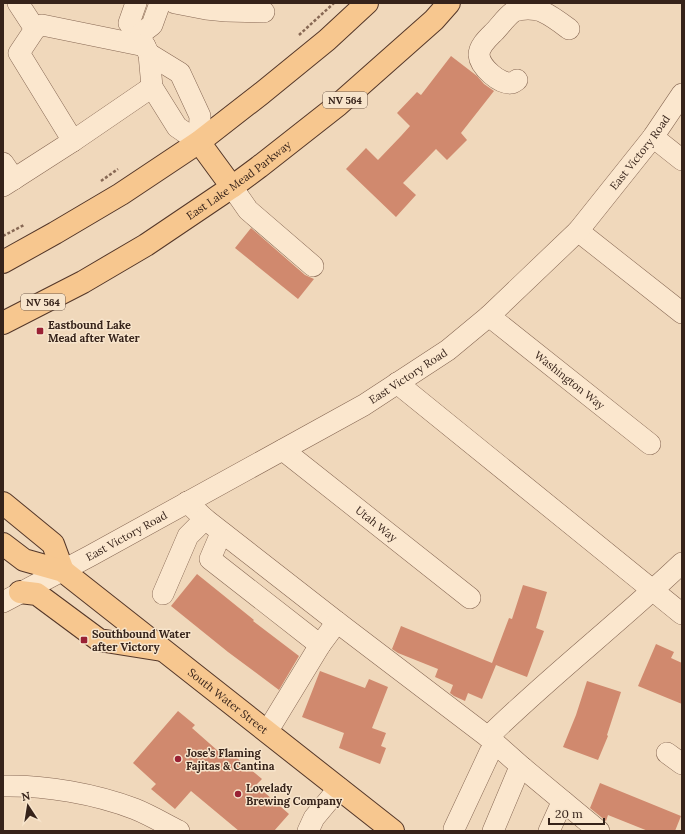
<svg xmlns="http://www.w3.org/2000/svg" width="685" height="834" font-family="Lora,serif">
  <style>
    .building { fill: #d0896e }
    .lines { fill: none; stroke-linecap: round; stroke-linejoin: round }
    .minor-casing { stroke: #876854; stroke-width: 22 }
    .major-casing { stroke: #543729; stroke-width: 24 }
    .path { stroke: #876854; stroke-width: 2.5; stroke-dasharray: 3 2; stroke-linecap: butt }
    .minor { stroke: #fbe7ce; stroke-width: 21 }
    .major { stroke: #f7c78f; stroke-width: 22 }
    .poi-dot { fill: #992134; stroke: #f7e4cb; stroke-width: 1.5 }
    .labels { text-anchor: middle; stroke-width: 3; stroke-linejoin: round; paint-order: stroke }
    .shield { fill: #f7e4cb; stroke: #705d4f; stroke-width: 1 }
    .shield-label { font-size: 10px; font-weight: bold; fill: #36231a }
    .street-label { font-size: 11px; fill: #36231a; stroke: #f7e4cb }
    .poi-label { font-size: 11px; font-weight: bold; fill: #36231a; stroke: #f7e4cb; text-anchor: start }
  </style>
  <rect width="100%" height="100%" fill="#f0d8bb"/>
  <!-- building -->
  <path class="building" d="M451,56L477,76L484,84L494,91L461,133L467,140L447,160L436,149L403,183L416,195L396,217L346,169L366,148L378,160L401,136L410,126L397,113L417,92L421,95Z
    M251,228L305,275L314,279L298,299L235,248Z
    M197,574L254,620L253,621L299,656L279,690L228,652L171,606Z
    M523,585L547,592L536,628L544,631L527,677L496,665L482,699L468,693L465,701L454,696L450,693L453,685L435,677L438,669L398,653L392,649L401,626L492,663L509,618L512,619Z
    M656,644L674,652L671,658L682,663V704L638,686Z
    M320,671L365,688L369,679L388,687L372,728L386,733L381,746L386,748L380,764L339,748L344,733L302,717Z
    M587,681L621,692L607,735L608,736L598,760L563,747L576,715Z
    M178,711L195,725L192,728L226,758L231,753L262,779L256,785L289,814L274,831H239L191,791L175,809L151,789L156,784L133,763Z
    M600,783L681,816L675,831H648L608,815L606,821L590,808Z"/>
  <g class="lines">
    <defs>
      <g id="minor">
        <path d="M18,3L35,29"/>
        <path d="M136,3L129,23L139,35L149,54L152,87L177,127L199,142"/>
        <path d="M175,3L206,9L226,11L264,12"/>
        <path d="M139,35L152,25L160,3"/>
        <path d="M149,54L180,73L200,116L199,142"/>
        <path d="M517,80C517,80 513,83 512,83C500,85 480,67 479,55C479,46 488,38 494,32C500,26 506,17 513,12C520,8 536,8 543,12C552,16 561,23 569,29"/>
        <path d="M653,137L682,160"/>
        <path d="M73,141L19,53L35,29L42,25L145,46"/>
        <path d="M3,163L14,179"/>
        <path d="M3,186L73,141L152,87"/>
        <path d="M232,187L248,210L313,266"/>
        <path d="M578,231L682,313"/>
        <path id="s1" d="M489,316L650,444"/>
        <path d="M397,383L682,614"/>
        <path id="s2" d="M283,450L470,598"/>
        <path d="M187,502L205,519L337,622L488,737L523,768L599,831"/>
        <path d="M224,534L219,538L210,559L320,645L337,622"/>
        <path d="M163,594L188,536L205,519"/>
        <path id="s3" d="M3,602L90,556L364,405L448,350L489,316L578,231L653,137L682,94"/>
        <path d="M267,732L320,645"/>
        <path d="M488,737C550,676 619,623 682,563"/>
        <path d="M667,753L682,764"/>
        <path d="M3,786C45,785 96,794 135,809C150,815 165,824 179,831"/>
        <path d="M454,829L490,752L496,745"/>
        <path d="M308,831L314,818L339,788"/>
        <path d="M493,831L517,774L523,768"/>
        <path d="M549,831L559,809L564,802"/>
      </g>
      <g id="major">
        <path d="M199,142L232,187"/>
        <path d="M3,262L55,233L121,194L199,142L262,93L327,40L367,3"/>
        <path id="s4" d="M3,323L83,282L146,245L232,187L259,167L338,105L434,20L449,3"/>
        <path d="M3,503L53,544L63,571"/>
        <path id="s5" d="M3,544L24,560L63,571L393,831"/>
        <path d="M20,592L37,594L99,640L162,650"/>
      </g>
    </defs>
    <!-- minor casing -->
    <use href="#minor" class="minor-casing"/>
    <!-- major casing -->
    <use href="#major" class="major-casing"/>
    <!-- path -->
    <path class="path" d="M299,35L334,3
      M101,181L118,169
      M3,236L24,225"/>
    <!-- minor -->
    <use href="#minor" class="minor"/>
    <!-- major -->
    <use href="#major" class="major"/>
  </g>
  <!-- markers -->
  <g class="poi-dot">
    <rect x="36" y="327" width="8" height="8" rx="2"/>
    <rect x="80" y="636" width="8" height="8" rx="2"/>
    <circle cx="178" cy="759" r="4"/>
    <circle cx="238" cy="794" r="4"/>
  </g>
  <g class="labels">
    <!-- shield labels -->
    <g class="shield">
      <rect x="323" y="92" width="44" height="16" rx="3"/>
      <rect x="21" y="294" width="44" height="16" rx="3"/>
    </g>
    <g class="shield-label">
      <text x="345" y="104">NV 564</text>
      <text x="43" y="306">NV 564</text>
    </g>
    <!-- street labels -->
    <g class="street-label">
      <text dy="4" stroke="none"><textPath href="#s3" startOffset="788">East Victory Road</textPath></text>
      <text dy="4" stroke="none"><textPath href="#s4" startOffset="276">East Lake Mead Parkway</textPath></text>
      <text dy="4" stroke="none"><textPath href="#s3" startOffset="464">East Victory Road</textPath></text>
      <text dy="4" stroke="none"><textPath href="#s1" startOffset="103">Washington Way</textPath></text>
      <text dy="4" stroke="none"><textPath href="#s2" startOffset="119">Utah Way</textPath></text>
      <text dy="4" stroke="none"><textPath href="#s3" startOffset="140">East Victory Road</textPath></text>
      <text dy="4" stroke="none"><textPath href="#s5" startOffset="277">South Water Street</textPath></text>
    </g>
    <!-- poi labels -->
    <g class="poi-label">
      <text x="48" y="329">Eastbound Lake<tspan x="48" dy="13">Mead after Water</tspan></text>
      <text x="92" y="638">Southbound Water<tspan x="92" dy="13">after Victory</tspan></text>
      <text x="186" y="757">Jose’s Flaming<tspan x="186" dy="13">Fajitas &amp; Cantina</tspan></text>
      <text x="246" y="792">Lovelady<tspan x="246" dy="13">Brewing Company</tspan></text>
    </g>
  </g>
  <!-- border -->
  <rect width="685" height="834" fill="none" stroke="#36231a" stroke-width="8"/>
  <!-- north arrow -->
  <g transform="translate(28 806) rotate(348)" stroke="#f7e4cb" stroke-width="3" paint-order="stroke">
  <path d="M0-3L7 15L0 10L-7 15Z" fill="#36231a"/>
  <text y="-6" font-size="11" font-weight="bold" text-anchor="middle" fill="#36231a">N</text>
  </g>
  <!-- scale -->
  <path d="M549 818v6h55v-6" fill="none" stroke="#36231a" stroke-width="2"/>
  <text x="555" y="818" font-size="12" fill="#36231a" stroke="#f7e4cb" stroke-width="3" paint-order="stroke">20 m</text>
</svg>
